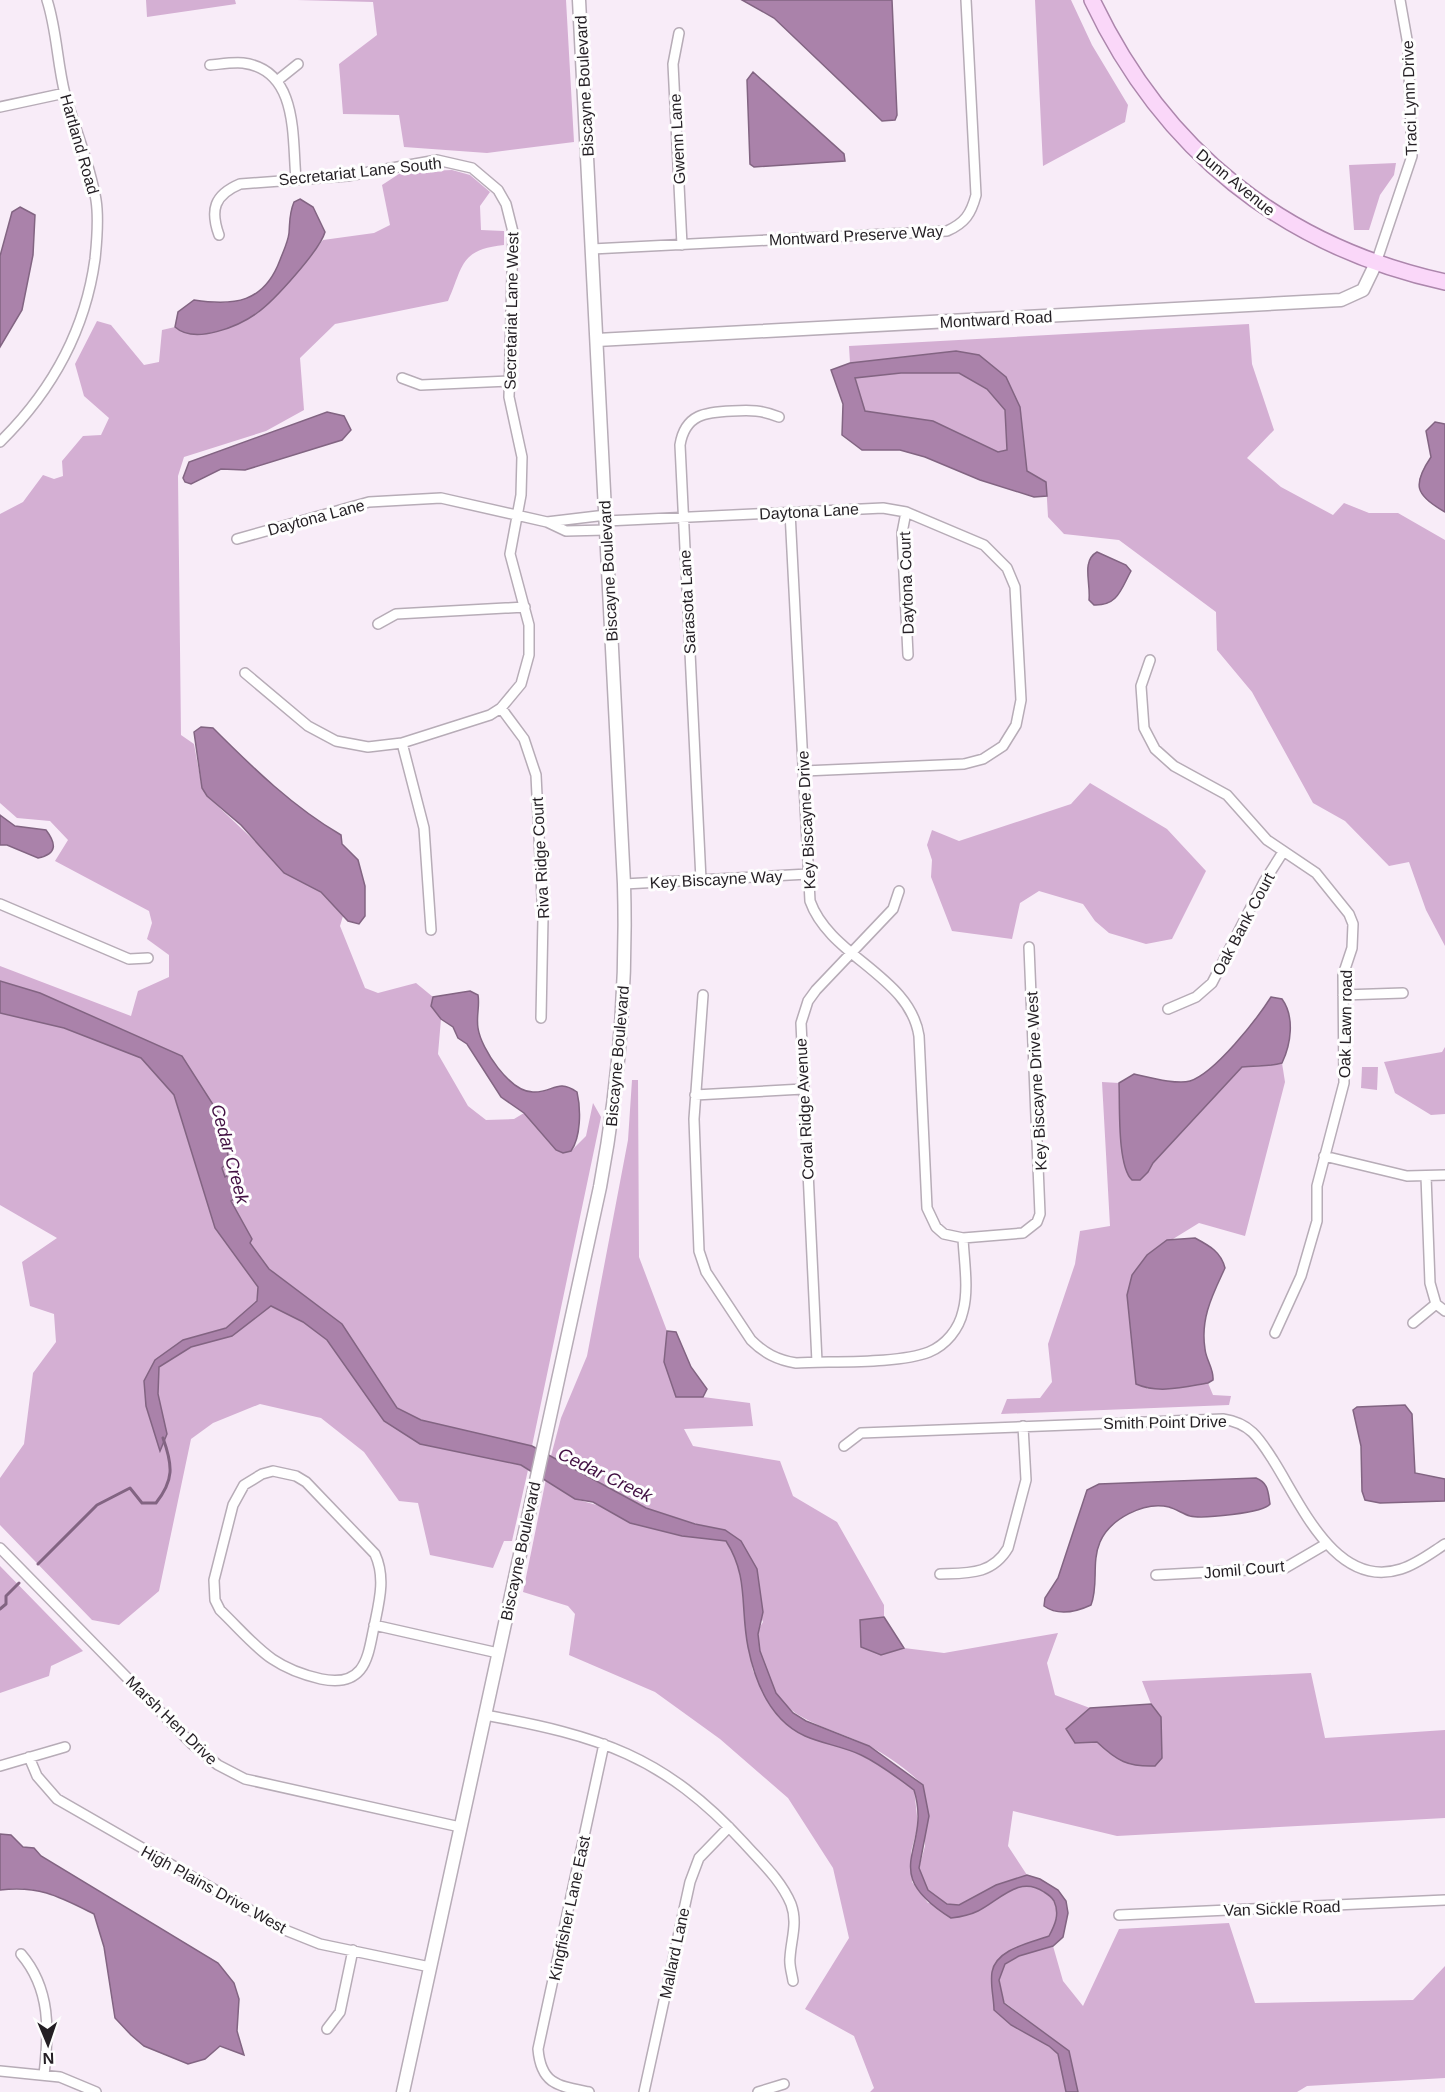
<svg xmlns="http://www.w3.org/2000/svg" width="1445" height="2092" font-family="Arial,sans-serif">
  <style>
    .green { fill: #d4afd3 }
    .water { fill: #aa82aa; stroke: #826482; stroke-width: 1.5; fill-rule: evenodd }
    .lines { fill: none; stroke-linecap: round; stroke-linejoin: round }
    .stream { stroke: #826482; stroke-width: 3 }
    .minor-casing { stroke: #b7acb7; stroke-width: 12 }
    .tertiary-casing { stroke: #b7acb7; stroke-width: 15 }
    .primary-casing { stroke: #ac86ac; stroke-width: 18 }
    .minor { stroke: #fff; stroke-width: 9 }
    .tertiary { stroke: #fff; stroke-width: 12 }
    .primary { stroke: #fad7f9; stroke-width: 15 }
    .labels { text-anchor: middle; stroke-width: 6; stroke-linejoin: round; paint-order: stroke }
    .street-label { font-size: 16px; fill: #241f24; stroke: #fefefe }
    .water-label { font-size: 18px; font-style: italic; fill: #421043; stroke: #fefefe }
  </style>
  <rect width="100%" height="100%" fill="#f8ecf8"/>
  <!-- green -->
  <path class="green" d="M146,0H235L236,4L147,17Z
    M297,0H566L574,142L487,153L404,147L399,115L343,114L339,64L377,35L373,2Z
    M1035,0H1071L1092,45L1128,105L1125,122L1043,166Z
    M1396,163L1394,175L1380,195L1369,230H1354L1349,165Z
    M452,170L470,175L490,192L480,206L481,230L504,231V245C460,250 464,264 448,301L335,324L300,358L304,410L266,431L184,457L178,476L181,735L194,744L202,788L207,796L294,878L321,892L343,916L340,926L365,988L378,993L416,983L433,997L431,1006L441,1019L438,1054L468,1106L486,1120L514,1119L524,1113L556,1150L571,1151L586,1136L593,1103L601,1117L532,1446L421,1420L397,1408L342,1324L269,1269L250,1243L252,1239L231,1201L232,1173L225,1178L222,1167L229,1161L182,1056L40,993L0,981V966L131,1016L138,991L169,977V955L147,939L152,923L149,911L55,861L68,840L50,821L17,818L0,803V514L23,502L43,475L54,479L63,476L62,461L83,436L101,435L109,418L84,396L75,364L97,321L111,325L144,365L159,362L162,330L175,327L180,331L258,313L304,264L323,240L374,233L390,225L382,185L402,172Z
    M1249,324L1252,364L1274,430L1247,458L1281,487L1333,515L1344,503L1369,513H1398L1445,540V946L1426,910L1409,862L1389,866L1345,821L1313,803L1252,692L1217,650L1216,612L1119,540L1064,534L1048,517L1046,482L1027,471L1020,407L956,351L850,363L849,346Z
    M901,373H959L987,389L1005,410L1007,450L998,452L933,421L865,411L855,378Z
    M1090,783L1167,829L1206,871L1172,939L1146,944L1109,933L1095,921L1083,904L1039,891L1020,903L1012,939L952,931L931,877L932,860L927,845L932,830L959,841L1071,804Z
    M0,1013L64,1028L140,1057L174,1095L215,1228L258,1287L257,1301L226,1328L183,1340L155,1360L144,1381L160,1450L167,1434L158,1394L159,1367L191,1347L232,1336L271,1305L303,1322L327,1340L384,1420L521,1465L528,1470L512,1541H504L493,1568L430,1555L418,1503L399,1501L364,1452L321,1418L260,1404L213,1423L191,1439L159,1591L119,1625L92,1620L0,1525V1478L24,1444L33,1373L56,1342L54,1314L30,1306L22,1262L57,1238L0,1205Z
    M1445,1047V1114L1431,1115L1395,1093L1384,1062L1442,1052Z
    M1282,1063L1285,1082L1245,1236L1199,1223L1147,1255V1389L1208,1383L1213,1395L1231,1396L1229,1405L1001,1414L1007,1399L1040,1398L1052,1382L1048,1344L1075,1264L1080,1231L1110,1226L1102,1082L1119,1083L1123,1162L1148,1172L1153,1163L1242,1067C1256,1065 1269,1067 1282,1063Z
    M1362,1067H1378L1377,1090L1361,1088Z
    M632,1080H638L639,1257L667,1331L664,1362L676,1397H703L750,1403L753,1426L684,1429L693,1446L780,1461L793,1496L837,1522L884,1605V1617L860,1620L881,1655L904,1648L944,1653L1058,1633L1047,1663L1055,1695L1090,1708L1066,1729L1075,1743L1097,1742L1109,1753L1161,1717L1151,1704L1142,1681L1311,1673L1325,1738L1445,1730V1818L1117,1836L1013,1811L1008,1846L1027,1875L996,1885L960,1905L947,1904L928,1890L919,1868L925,1846L923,1785C906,1768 880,1750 858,1741C809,1720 776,1717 761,1658C758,1646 755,1632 763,1622L725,1530L696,1524L646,1508L551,1456L561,1418L587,1356L628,1140Z
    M546,1479L575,1499L726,1541L736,1557L743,1583L747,1639L753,1671L771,1707L877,1764L914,1789L918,1825L911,1852L912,1882L928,1903L977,1911L1014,1888L1027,1885C1057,1894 1064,1909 1049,1936L1015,1948L1000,1958L994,2010L1011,2025L1049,2046L1058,2054L1066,2092H870L874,2088L854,2036L805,2009L849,1938L833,1868L788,1798L720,1739L655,1692L569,1655L575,1614L568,1606L523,1592Z
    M0,1566L83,1651L51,1666L49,1676L0,1693Z
    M1229,1923L1255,2003L1413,2000L1445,1966V2078L1307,2086L1297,2092H1078L1069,2051L1004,2002L999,1980L1004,1964L1019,1956L1053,1946L1063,1981L1083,2006L1119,1929Z"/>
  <!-- water -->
  <path class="water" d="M742,0H892L897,115L895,120L882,121L774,18Z
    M753,72L844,154L845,161L754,167L750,164L747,80Z
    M300,199L313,207L325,232C320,250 274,301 257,313C239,326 195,345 175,327L178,312L194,300C234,306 264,303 280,260C283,252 288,242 289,233C290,221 289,214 294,202Z
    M20,207L35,215L33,255L22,310L0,347V256L12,212Z
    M956,351L979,355L1006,377L1020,407L1027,471L1046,482L1047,496L1034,497L980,480L925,457L900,450H862L842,435L843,404L831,370L850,363ZM901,373H959L987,389L1005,410L1007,450L998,452L933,421L865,411L855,378Z
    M327,412L344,416L351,430L342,440L245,470L221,469L191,484L185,482L183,478L189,462Z
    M1435,422L1445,424V512C1415,495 1412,485 1431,457L1426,431Z
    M1097,552L1126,565L1131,571C1121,589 1118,606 1094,605L1089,600C1091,583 1081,561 1097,552Z
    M201,727L213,728C253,768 293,807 341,835L342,844L358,860L365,886V916L359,924L348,921L321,892L284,873L241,825L207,796L202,788L194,732Z
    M0,815L15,826L46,830C56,843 58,854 38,858L7,845H0Z
    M0,981L40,993L182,1056L221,1117L229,1161L222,1168L225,1177L232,1173L237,1197L231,1201L252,1239L250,1243L269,1269L342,1324L397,1408L421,1420L532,1446L646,1508L695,1524L725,1530L741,1541L757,1569L763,1612L758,1634L760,1651L776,1693L793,1713L806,1721L869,1746L923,1785L929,1816L919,1868L928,1890L947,1904L959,1905L996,1885L1027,1875L1040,1879L1058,1890L1066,1901L1068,1913L1063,1937L1053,1946L1019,1956L1005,1964L999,1980L1004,2003L1069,2051L1078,2092H1066L1058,2054L1049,2046L1011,2025L994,2010C994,1999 990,1984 992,1972C996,1949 1030,1943 1049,1936C1055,1925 1060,1914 1054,1901C1051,1896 1049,1895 1044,1892C1019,1875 1000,1900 978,1911C970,1915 960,1917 951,1918C875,1870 933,1851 914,1790C898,1778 880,1764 861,1755C845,1747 823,1744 805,1736C770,1720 755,1682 748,1647C740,1607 749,1577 726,1541L682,1536L630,1523L593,1502L575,1499L521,1465L420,1444L384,1421L327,1340L303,1322L271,1306L232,1336L191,1347L159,1367L158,1394L167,1434L160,1451L146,1406L144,1381L155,1360L183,1340L226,1328L257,1301L258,1287L215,1228L174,1095L141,1058L64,1028L0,1013Z
    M470,991L478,995C480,1006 476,1016 478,1028C481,1049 510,1092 533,1092C553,1093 557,1078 577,1092C581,1109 581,1137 571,1151L563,1153L556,1150L524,1113L501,1097L467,1044L458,1038L453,1027L441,1019L431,1006L433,997Z
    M1271,997L1282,999C1295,1017 1291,1044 1282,1063C1269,1067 1256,1065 1242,1067L1153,1163L1148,1172L1140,1180H1132C1117,1166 1120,1105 1119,1083L1134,1074C1148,1077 1177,1085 1190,1081C1215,1073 1257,1019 1271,997Z
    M1195,1238C1210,1246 1221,1252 1225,1268C1213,1294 1200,1318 1205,1349C1206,1360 1214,1369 1213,1380L1208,1383C1184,1387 1158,1394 1136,1384L1127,1295L1132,1275L1147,1255L1167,1240Z
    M667,1331L676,1332L691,1367L707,1389L703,1397H676L664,1362Z
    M1405,1405L1412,1414L1415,1473L1445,1479V1501L1380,1503L1365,1500L1362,1491L1361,1446L1353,1410L1357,1407Z
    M1256,1478C1269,1483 1268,1493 1270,1504C1264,1513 1202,1519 1190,1516C1183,1514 1176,1509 1169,1507C1144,1501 1110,1519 1100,1542C1091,1563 1099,1585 1091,1605C1076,1612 1058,1616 1044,1606L1045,1598L1058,1578L1087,1490L1099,1484Z
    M884,1617L904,1648L881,1655L861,1647L860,1620Z
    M1151,1704L1161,1717L1162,1758L1155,1766C1128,1767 1117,1761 1097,1742L1075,1743L1066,1729L1090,1708Z
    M0,1834L11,1835L23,1847L34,1848L41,1856L218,1963L234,1983L239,1999L237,2031L244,2055L220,2046L205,2059L188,2064L144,2046L131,2035L115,2018L104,1947L94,1914C60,1897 39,1885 0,1890Z"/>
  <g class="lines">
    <!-- stream -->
    <path class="stream" d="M38,1564L97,1505L130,1488L142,1503H156C174,1480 173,1466 163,1438
      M0,1609L6,1604V1596L19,1583"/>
    <defs>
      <path id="minor" d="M679,33L673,64L682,245
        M210,65C221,64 233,62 243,63C299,70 292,138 296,179
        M278,80L298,64
        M0,107L65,93
        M219,235C210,210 214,195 240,184L347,176L437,160L472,168L498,190L506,204L513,232L509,397L522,457L521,495L510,554L529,625V655L521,684L501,708L490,715L402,743L368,747L336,741L308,726L245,673
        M592,249L947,231C965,223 971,214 976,195L966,0
        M1376,263L1412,156L1408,45L1400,0
        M402,378L421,385L509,381
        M0,442C52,391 85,332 95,259C97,240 99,219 96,200C90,164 75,129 65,94C57,63 57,31 47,0
        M790,512L810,901C830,957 910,976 919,1036L927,1208L936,1227L944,1234L963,1238L1023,1233L1037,1222L1040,1214L1029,947
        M906,512L902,533L908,655
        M606,521L883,508L906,512L984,545L1007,568L1015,587L1021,700L1016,725L1003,746L983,759L964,764L804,771
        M547,522L606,515
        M237,539L369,502L441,498L547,522L566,531L606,530
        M378,624L396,614L525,607
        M1150,660L1141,686L1144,728L1155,749L1174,766L1227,795L1267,840L1316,873L1349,914L1353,924L1352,948L1343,975L1344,1083L1317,1186V1221L1301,1276L1275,1333
        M501,708L524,739L536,775L543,918L541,1018
        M402,743L424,828L431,930
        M701,880L680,445C685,414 706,412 732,411C751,410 762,410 779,417
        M624,884L808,874
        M0,904L129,959L148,958
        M703,995L694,1119L699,1251L706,1272L751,1340C764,1353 777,1360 796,1363C830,1361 899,1364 929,1352C946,1345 959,1329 963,1311C969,1289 964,1261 963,1238
        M1343,995L1403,993
        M1168,1009L1196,997L1212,983L1264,882L1283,852
        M695,1095L803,1089
        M1324,1156L1407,1176L1445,1175
        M1426,1176L1430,1283L1436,1304L1445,1311
        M1413,1323L1436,1304
        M817,1362L801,1023L808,1001L816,990L893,909L899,891
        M844,1446L861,1433L1223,1419C1250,1423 1259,1438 1273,1460C1301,1504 1336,1590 1401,1569C1417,1564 1431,1553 1445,1544
        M273,1471L296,1476L306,1482L375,1554C386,1578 379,1602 374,1627C371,1640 369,1659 360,1670C350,1682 335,1682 321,1679C269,1667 257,1646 220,1610L215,1600L214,1580L233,1505L244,1485L262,1474Z
        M0,1548L192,1744L218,1765L245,1779L460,1827
        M940,1574C968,1573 992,1575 1008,1548L1026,1480L1023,1426
        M1156,1575L1285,1568L1326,1544
        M374,1625L498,1653
        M485,1715C599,1736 663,1755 744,1843C761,1862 781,1880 791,1904C798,1923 791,1939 790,1958C789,1965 792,1974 793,1981
        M29,1757L37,1776L57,1799L285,1930L320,1944L430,1967
        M0,1766L65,1747
        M1119,1915L1445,1900
        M21,1954C51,1989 49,2031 44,2075
        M327,2029L340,2012L353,1950
        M0,2071L60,2077L96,2092
        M589,2092C559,2086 541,2085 538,2049L604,1744
        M644,2092L690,1882L699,1858L729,1827
        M758,2092L784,2084"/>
      <path id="tertiary" d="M597,340L1341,300L1363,290L1376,263
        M403,2092L600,1187C619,1086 627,987 624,884L579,0"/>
      <path id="primary" d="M1092,0C1163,150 1282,246 1445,282"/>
    </defs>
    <!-- minor casing -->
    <use href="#minor" class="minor-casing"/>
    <!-- tertiary casing -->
    <use href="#tertiary" class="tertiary-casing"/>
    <!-- primary casing -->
    <use href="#primary" class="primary-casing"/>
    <!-- minor -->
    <use href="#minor" class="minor"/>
    <!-- tertiary -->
    <use href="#tertiary" class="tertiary"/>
    <!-- primary -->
    <use href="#primary" class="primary"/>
  </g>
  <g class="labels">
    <!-- street labels -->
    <g class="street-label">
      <text transform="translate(584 86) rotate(-93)" y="6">Biscayne Boulevard</text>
      <text transform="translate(1409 98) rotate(-92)" y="6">Traci Lynn Drive</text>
      <text transform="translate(677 139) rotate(-93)" y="6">Gwenn Lane</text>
      <text transform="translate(80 144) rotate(74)" y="6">Hartland Road</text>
      <text transform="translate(360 171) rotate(-6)" y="6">Secretariat Lane South</text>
      <text transform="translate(1236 182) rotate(39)" y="6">Dunn Avenue</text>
      <text transform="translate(856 235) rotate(-3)" y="6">Montward Preserve Way</text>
      <text transform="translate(511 311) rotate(-89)" y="6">Secretariat Lane West</text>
      <text transform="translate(996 319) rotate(-3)" y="6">Montward Road</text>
      <text transform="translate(809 511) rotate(-3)" y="6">Daytona Lane</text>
      <text transform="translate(316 517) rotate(-15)" y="6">Daytona Lane</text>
      <text transform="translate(608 571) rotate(-93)" y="6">Biscayne Boulevard</text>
      <text transform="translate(906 583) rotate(-92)" y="6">Daytona Court</text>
      <text transform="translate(687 602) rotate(-93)" y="6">Sarasota Lane</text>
      <text transform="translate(806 820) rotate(-93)" y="6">Key Biscayne Drive</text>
      <text transform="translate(540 858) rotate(-93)" y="6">Riva Ridge Court</text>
      <text transform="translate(716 879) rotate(-3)" y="6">Key Biscayne Way</text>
      <text transform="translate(1243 924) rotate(-62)" y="6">Oak Bank Court</text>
      <text transform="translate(1345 1024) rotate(-89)" y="6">Oak Lawn road</text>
      <text transform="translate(617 1056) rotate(-85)" y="6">Biscayne Boulevard</text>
      <text transform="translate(1036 1081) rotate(-93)" y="6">Key Biscayne Drive West</text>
      <text transform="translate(804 1109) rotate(-93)" y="6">Coral Ridge Avenue</text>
      <text transform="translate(1165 1422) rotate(-1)" y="6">Smith Point Drive</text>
      <text transform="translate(520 1551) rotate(-78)" y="6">Biscayne Boulevard</text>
      <text transform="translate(1244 1569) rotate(-5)" y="6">Jomil Court</text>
      <text transform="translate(172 1720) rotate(44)" y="6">Marsh Hen Drive</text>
      <text transform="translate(214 1889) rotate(29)" y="6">High Plains Drive West</text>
      <text transform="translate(569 1908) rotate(-78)" y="6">Kingfisher Lane East</text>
      <text transform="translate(1282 1908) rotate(-2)" y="6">Van Sickle Road</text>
      <text transform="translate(674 1953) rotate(-78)" y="6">Mallard Lane</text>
    </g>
    <!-- water labels -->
    <g class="water-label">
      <text transform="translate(230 1154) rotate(75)" y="6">Cedar Creek</text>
      <text transform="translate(605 1475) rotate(26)" y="6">Cedar Creek</text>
    </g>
  </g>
  <!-- north arrow -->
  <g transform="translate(48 2044) rotate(178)" stroke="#fefefe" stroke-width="4.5" paint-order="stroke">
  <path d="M0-4.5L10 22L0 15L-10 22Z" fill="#241f24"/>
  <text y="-9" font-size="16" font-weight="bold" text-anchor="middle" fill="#241f24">N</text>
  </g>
</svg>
